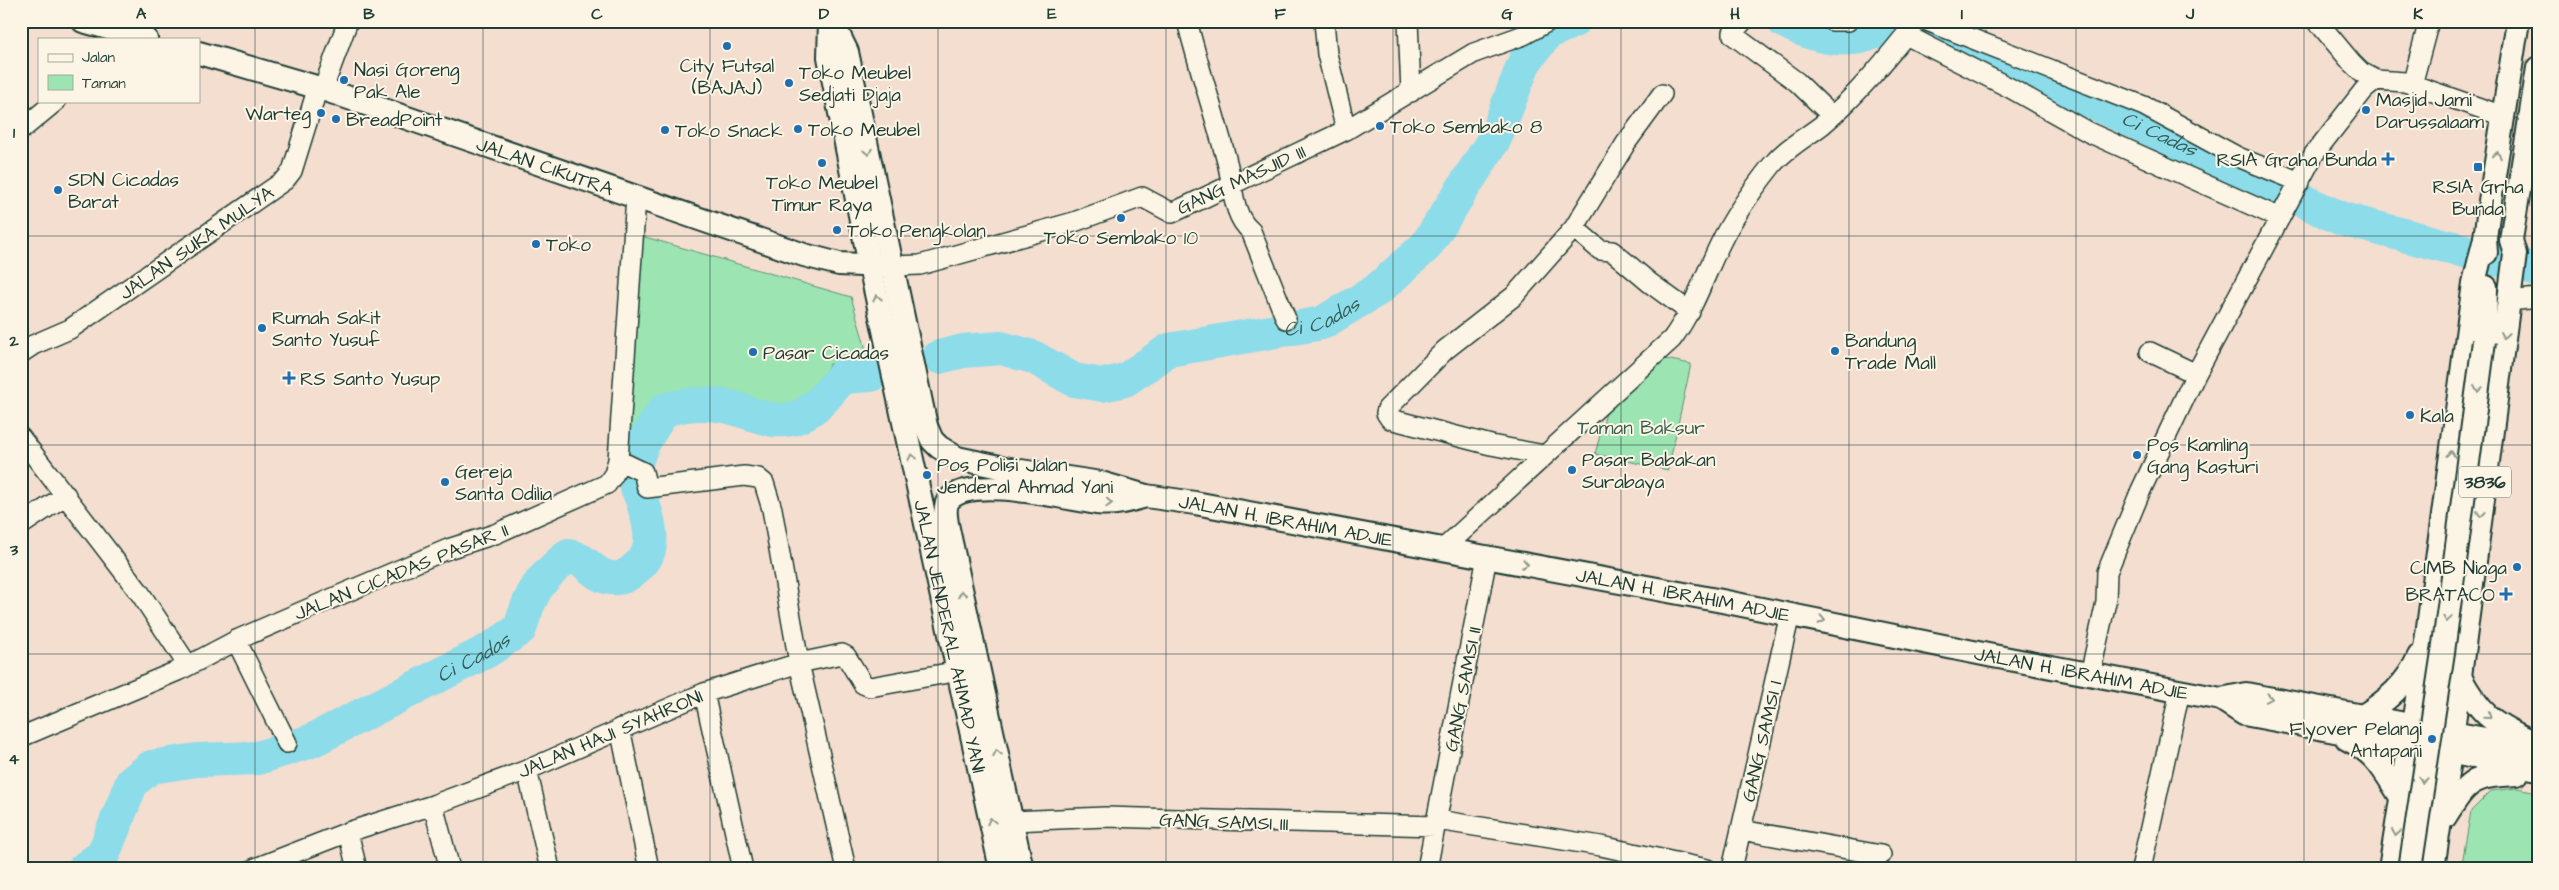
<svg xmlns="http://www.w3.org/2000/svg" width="2559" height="890" font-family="'Architects Daughter',sans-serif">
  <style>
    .green { fill: #9ce4b2; stroke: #5e9073 }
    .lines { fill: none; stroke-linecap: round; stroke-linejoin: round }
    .river { stroke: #8ddcea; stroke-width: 34 }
    .minor-casing { stroke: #1f3d34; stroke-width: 22 }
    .major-casing { stroke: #1f3d34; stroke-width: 26 }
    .minor { stroke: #fcf5e5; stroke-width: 19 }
    .major { stroke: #fcf5e5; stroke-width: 22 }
    .major-bridge-casing { stroke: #1f3d34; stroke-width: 26; stroke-linecap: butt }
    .major-bridge { stroke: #fcf5e5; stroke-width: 22 }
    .oneway { stroke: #8e998c }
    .grid { fill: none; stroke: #1f3d34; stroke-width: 1; stroke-opacity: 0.55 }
    .poi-dot { fill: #1f6fb2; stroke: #fcf5e5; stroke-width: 2 }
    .labels { text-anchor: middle; stroke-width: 4; stroke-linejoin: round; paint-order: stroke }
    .shield { fill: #fcf5e5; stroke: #617469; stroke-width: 1 }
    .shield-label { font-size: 18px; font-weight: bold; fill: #1f3d34 }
    .poi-label { font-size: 19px; fill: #1f3d34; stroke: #fcf5e5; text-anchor: start }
    .street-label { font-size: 19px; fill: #1f3d34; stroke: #fcf5e5 }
    .park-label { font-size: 19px; fill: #385e4d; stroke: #fcf5e5 }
    .water-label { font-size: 20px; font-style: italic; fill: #355d58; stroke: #fcf5e5 }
    .neatline { fill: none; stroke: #1f3d34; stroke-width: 2 }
    .grid-label { font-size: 16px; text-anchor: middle; font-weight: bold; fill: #1f3d34 }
  </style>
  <rect width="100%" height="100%" fill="#f4ded0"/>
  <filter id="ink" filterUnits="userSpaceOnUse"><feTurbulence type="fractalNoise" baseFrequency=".02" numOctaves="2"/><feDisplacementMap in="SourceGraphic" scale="10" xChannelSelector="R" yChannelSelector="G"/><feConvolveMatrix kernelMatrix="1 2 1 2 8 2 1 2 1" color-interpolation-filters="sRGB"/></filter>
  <g filter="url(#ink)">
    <!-- green -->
    <path class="green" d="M642,236L851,297L869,360L830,364L812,395L758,430L740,406C710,401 675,394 654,422C647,432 642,445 636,456L623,449Z
      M1665,359L1691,364L1668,470L1595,454L1607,409Z
      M2517,788L2538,792V869H2461L2471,811L2491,791Z"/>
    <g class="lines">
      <!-- river -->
      <g class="river">
        <path id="s1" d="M1784,21C1805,33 1835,42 1860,37C1876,34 1893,22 1909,22L2058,86L2342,219L2538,270"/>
        <path id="s2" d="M939,357L963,351L1001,348L1033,357L1074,380L1103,385L1125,380L1169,350L1322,323L1377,290L1426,246L1495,138L1524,63L1547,33L1574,21"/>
        <path id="s3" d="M84,869L103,855L132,782L151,767L197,760L258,758L311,741L489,650L520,629C530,593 539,579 568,556C589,559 591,575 611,578C623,579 628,575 637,567C659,550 649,520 641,497C639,492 635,485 635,479C633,453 651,430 664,410C684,404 704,402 725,406C754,412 778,431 807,412C821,404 832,389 842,377L871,375"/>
      </g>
      <defs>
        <path id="minor" d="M1187,21C1199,69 1215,115 1227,162C1233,183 1232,216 1251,231L1286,319
          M1324,21L1327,54L1346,130
          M1408,21L1411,92
          M1743,21L1733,32V35L1797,82L1831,115
          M1832,21H1848
          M1927,21L2144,106L2238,157L2300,182
          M2317,21L2352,63L2361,72L2376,80L2405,82L2503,116
          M1906,35L2010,88L2088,132L2280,218
          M2412,85L2429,21
          M323,89L348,21
          M21,130L56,101
          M1574,228L1600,250L1612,251L1650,283L1690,312
          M892,266L920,265L1074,222L1142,197L1172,213L1346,130L1474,53L1524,35L1549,21
          M2509,301L2538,298
          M2150,352L2196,374
          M21,353L33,345L70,329L285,180L292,171L318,87
          M21,438L140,593L187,664
          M1544,455L1491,445L1390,419L1386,413L1387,409L1445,350L1514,296L1574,228L1626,143L1662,94
          M618,460L643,472L647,488L744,476L758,478L764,483L772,509L799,663L846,869
          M21,525L66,495
          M1443,549L1672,339C1694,309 1704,277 1720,244C1733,217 1753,189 1772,165C1786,148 1805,138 1822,125C1858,95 1888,57 1917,21
          M236,640L287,743
          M2090,675L2106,602L2107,572L2141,490L2196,374L2314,154L2364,90L2376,80
          M704,693L743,869
          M620,728L649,869
          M21,737L182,669L241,638L340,595L448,549L495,534L607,484L614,474L618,460L636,197
          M527,770L550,869
          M433,805L450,869
          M1437,820L1601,846L1707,869
          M1012,821L1105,817L1436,826
          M1741,830L1881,855
          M348,832L357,869
          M253,869L348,832L433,805L527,770L704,693L799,663L842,654L846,656L863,684L870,687L959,671
          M1427,869L1487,557
          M1732,869L1790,614
          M2141,869L2180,691"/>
        <g id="major">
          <path d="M83,21L146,39"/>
          <path id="s4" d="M830,21L829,57L870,266L1001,869"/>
          <path id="s5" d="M832,21L847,52L926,426L932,440L939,447L957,458L1014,470L1101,483L1146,496L1195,503L1722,601L1988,655L2221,699L2246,694L2538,749"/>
          <path id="s6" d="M199,53L323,89L804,255L839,264L883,266"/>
          <path d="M2486,253L2485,238L2490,201L2518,21"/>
          <path d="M2485,336L2486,287"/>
          <path d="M2460,677C2480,714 2491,722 2529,740"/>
          <path d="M2221,699L2244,714L2538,769"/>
          <path d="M2361,717C2387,701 2407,684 2419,656"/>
          <path d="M2347,739C2379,755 2384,772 2403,800"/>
          <path d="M2445,817C2468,780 2473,776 2517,774"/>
          <path d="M1022,869L947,524C946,516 944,508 948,501C968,473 1066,499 1097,503C1115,505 1129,501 1146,496"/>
          <path d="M2390,869L2426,642L2474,283L2485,238"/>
          <path d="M2433,869L2450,753L2515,254L2511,240L2538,68"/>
        </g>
      </defs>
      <!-- minor casing -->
      <use href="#minor" class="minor-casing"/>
      <!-- major casing -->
      <use href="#major" class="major-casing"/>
      <!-- minor -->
      <use href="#minor" class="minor"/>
      <!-- major -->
      <use href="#major" class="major"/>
      <defs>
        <path id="major-bridge" d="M2410,869L2443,652L2484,341"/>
      </defs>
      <!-- major-bridge casing -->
      <use href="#major-bridge" class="major-bridge-casing"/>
      <!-- major-bridge -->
      <use href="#major-bridge" class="major-bridge"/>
    </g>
    <!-- one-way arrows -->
    <defs><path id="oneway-chevron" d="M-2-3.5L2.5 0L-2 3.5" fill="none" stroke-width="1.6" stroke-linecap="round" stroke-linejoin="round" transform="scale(1.25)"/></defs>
    <g class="oneway">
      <use href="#oneway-chevron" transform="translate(868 152) rotate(78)"/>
      <use href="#oneway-chevron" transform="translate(2497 155) rotate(-81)"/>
      <use href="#oneway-chevron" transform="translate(877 298) rotate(-102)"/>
      <use href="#oneway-chevron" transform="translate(2504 335) rotate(97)"/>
      <use href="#oneway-chevron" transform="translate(2478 389) rotate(98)"/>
      <use href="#oneway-chevron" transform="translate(2451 454) rotate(-82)"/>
      <use href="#oneway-chevron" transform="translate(912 457) rotate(-102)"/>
      <use href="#oneway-chevron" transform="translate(1109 503) rotate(3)"/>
      <use href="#oneway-chevron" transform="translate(2481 514) rotate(97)"/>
      <use href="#oneway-chevron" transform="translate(1525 564) rotate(11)"/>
      <use href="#oneway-chevron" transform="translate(962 594) rotate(-102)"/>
      <use href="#oneway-chevron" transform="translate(2447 619) rotate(98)"/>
      <use href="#oneway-chevron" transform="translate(1822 620) rotate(12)"/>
      <use href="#oneway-chevron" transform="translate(2269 698) rotate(11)"/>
      <use href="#oneway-chevron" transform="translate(2488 716) rotate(40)"/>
      <use href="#oneway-chevron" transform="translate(997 753) rotate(-102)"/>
      <use href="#oneway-chevron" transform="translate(2423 780) rotate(99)"/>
      <use href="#oneway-chevron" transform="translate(991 821) rotate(-102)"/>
      <use href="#oneway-chevron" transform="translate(2396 833) rotate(99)"/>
    </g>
  </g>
  <!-- grid -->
  <path class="grid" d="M255,21V869M483,21V869M710,21V869M938,21V869M1166,21V869M1393,21V869M1621,21V869M1849,21V869M2076,21V869M2304,21V869M21,236H2538M21,445H2538M21,654H2538"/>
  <!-- markers -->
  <g class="poi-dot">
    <circle cx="727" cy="46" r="5"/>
    <circle cx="344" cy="80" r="5"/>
    <circle cx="789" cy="83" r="5"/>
    <circle cx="2366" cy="110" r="5"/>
    <circle cx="321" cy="113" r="5"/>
    <circle cx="336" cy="119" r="5"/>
    <circle cx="1380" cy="126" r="5"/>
    <circle cx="798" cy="129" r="5"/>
    <circle cx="665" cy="130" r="5"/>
    <path d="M2385.5 151.5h5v5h5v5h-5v5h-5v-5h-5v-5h5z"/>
    <circle cx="822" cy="163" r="5"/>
    <rect x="2473" y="162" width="10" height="10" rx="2.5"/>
    <circle cx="58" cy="190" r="5"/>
    <circle cx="1121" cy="218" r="5"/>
    <circle cx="837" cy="230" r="5"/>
    <circle cx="536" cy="244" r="5"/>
    <circle cx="262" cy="328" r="5"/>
    <circle cx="1835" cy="351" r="5"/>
    <circle cx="753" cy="352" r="5"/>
    <path d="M286.5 370.5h5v5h5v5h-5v5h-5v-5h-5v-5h5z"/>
    <circle cx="2410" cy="415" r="5"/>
    <circle cx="2137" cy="455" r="5"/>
    <circle cx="1572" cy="470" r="5"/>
    <circle cx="927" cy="475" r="5"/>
    <circle cx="445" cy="482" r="5"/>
    <circle cx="2517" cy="567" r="5"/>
    <path d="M2503.5 586.5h5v5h5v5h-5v5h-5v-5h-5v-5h5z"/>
    <circle cx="2432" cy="739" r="5"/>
  </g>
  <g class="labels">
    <!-- shield labels -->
    <rect class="shield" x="2459" y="466.5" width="52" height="31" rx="4"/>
    <g class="shield-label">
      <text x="2485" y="488">3836</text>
    </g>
    <!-- poi labels -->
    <g class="poi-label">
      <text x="727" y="72" text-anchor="middle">City Futsal<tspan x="727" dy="22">(BAJAJ)</tspan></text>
      <text x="354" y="76">Nasi Goreng<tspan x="354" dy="22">Pak Ale</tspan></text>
      <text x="799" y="79">Toko Meubel<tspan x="799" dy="22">Sedjati Djaja</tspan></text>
      <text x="2376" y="106">Masjid Jami<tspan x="2376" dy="22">Darussalaam</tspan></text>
      <text x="311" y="120" text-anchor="end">Warteg</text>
      <text x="346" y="126">BreadPoint</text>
      <text x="1390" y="133">Toko Sembako 8</text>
      <text x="808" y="136">Toko Meubel</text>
      <text x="675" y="137">Toko Snack</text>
      <text x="2377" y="166" text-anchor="end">RSIA Graha Bunda</text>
      <text x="68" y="186">SDN Cicadas<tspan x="68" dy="22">Barat</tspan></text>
      <text x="822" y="189" text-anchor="middle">Toko Meubel<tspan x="822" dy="22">Timur Raya</tspan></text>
      <text x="2478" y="193" text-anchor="middle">RSIA Grha<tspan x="2478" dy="22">Bunda</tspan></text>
      <text x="847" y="237">Toko Pengkolan</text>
      <text x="1121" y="244" text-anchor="middle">Toko Sembako 10</text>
      <text x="546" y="251">Toko</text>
      <text x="272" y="324">Rumah Sakit<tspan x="272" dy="22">Santo Yusuf</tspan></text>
      <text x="1845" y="347">Bandung<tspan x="1845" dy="22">Trade Mall</tspan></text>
      <text x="763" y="359">Pasar Cicadas</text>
      <text x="300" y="385">RS Santo Yusup</text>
      <text x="2420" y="422">Kala</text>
      <text x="2147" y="451">Pos Kamling<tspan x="2147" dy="22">Gang Kasturi</tspan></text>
      <text x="1582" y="466">Pasar Babakan<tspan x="1582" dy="22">Surabaya</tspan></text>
      <text x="937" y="471">Pos Polisi Jalan<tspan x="937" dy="22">Jenderal Ahmad Yani</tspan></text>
      <text x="455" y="478">Gereja<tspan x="455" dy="22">Santa Odilia</tspan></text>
      <text x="2507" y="574" text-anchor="end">CIMB Niaga</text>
      <text x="2495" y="601" text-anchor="end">BRATACO</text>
      <text x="2422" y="735" text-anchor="end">Flyover Pelangi<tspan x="2422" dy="22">Antapani</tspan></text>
    </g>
    <!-- street labels -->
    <g class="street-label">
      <text dy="7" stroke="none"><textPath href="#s6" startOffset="364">JALAN CIKUTRA</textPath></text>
      <text transform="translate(1241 179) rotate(-25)" y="7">GANG MASJID III</text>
      <text transform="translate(196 242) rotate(-35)" y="7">JALAN SUKA MULYA</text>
      <text dy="7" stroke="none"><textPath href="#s5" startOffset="798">JALAN H. IBRAHIM ADJIE</textPath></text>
      <text transform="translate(401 571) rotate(-22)" y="7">JALAN CICADAS PASAR II</text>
      <text dy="7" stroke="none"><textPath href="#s5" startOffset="1202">JALAN H. IBRAHIM ADJIE</textPath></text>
      <text dy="7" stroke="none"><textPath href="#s4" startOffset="628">JALAN JENDERAL AHMAD YANI</textPath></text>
      <text dy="7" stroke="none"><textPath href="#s5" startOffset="1608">JALAN H. IBRAHIM ADJIE</textPath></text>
      <text transform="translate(1462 689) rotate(-79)" y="7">GANG SAMSI II</text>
      <text transform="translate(610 733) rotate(-23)" y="7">JALAN HAJI SYAHRONI</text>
      <text transform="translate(1761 741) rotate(-77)" y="7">GANG SAMSI I</text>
      <text transform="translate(1224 821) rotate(2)" y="7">GANG SAMSI III</text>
    </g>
    <!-- park labels -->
    <g class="park-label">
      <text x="1641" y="434">Taman Baksur</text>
    </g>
    <!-- water labels -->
    <g class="water-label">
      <text dy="7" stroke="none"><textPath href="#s1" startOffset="405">Ci Cadas</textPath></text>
      <text dy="7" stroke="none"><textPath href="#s2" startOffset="405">Ci Cadas</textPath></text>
      <text dy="7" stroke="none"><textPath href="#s3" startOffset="472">Ci Cadas</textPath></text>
    </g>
  </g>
  <!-- margin -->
  <rect width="2559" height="890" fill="none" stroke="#fcf5e5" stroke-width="55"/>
  <!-- legend -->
  <rect x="38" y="38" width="162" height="65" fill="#fcf5e5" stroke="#a4ab9e"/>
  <rect x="48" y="54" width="25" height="8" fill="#fcf5e5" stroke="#a4ab9e"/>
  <text x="82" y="62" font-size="15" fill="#1f3d34">Jalan</text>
  <rect x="48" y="75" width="25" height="15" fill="#9ce4b2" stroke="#a4ab9e"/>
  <text x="82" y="88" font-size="15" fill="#1f3d34">Taman</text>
  <rect x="28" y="28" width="2504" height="834" class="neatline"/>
  <g class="grid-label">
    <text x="141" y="19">A</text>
    <text x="369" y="19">B</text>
    <text x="597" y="19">C</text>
    <text x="824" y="19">D</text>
    <text x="1052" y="19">E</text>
    <text x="1280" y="19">F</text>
    <text x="1507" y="19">G</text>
    <text x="1735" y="19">H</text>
    <text x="1962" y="19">I</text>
    <text x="2190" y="19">J</text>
    <text x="2418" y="19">K</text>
    <text x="14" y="138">1</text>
    <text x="14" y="346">2</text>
    <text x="14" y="555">3</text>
    <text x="14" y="764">4</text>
  </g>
</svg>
